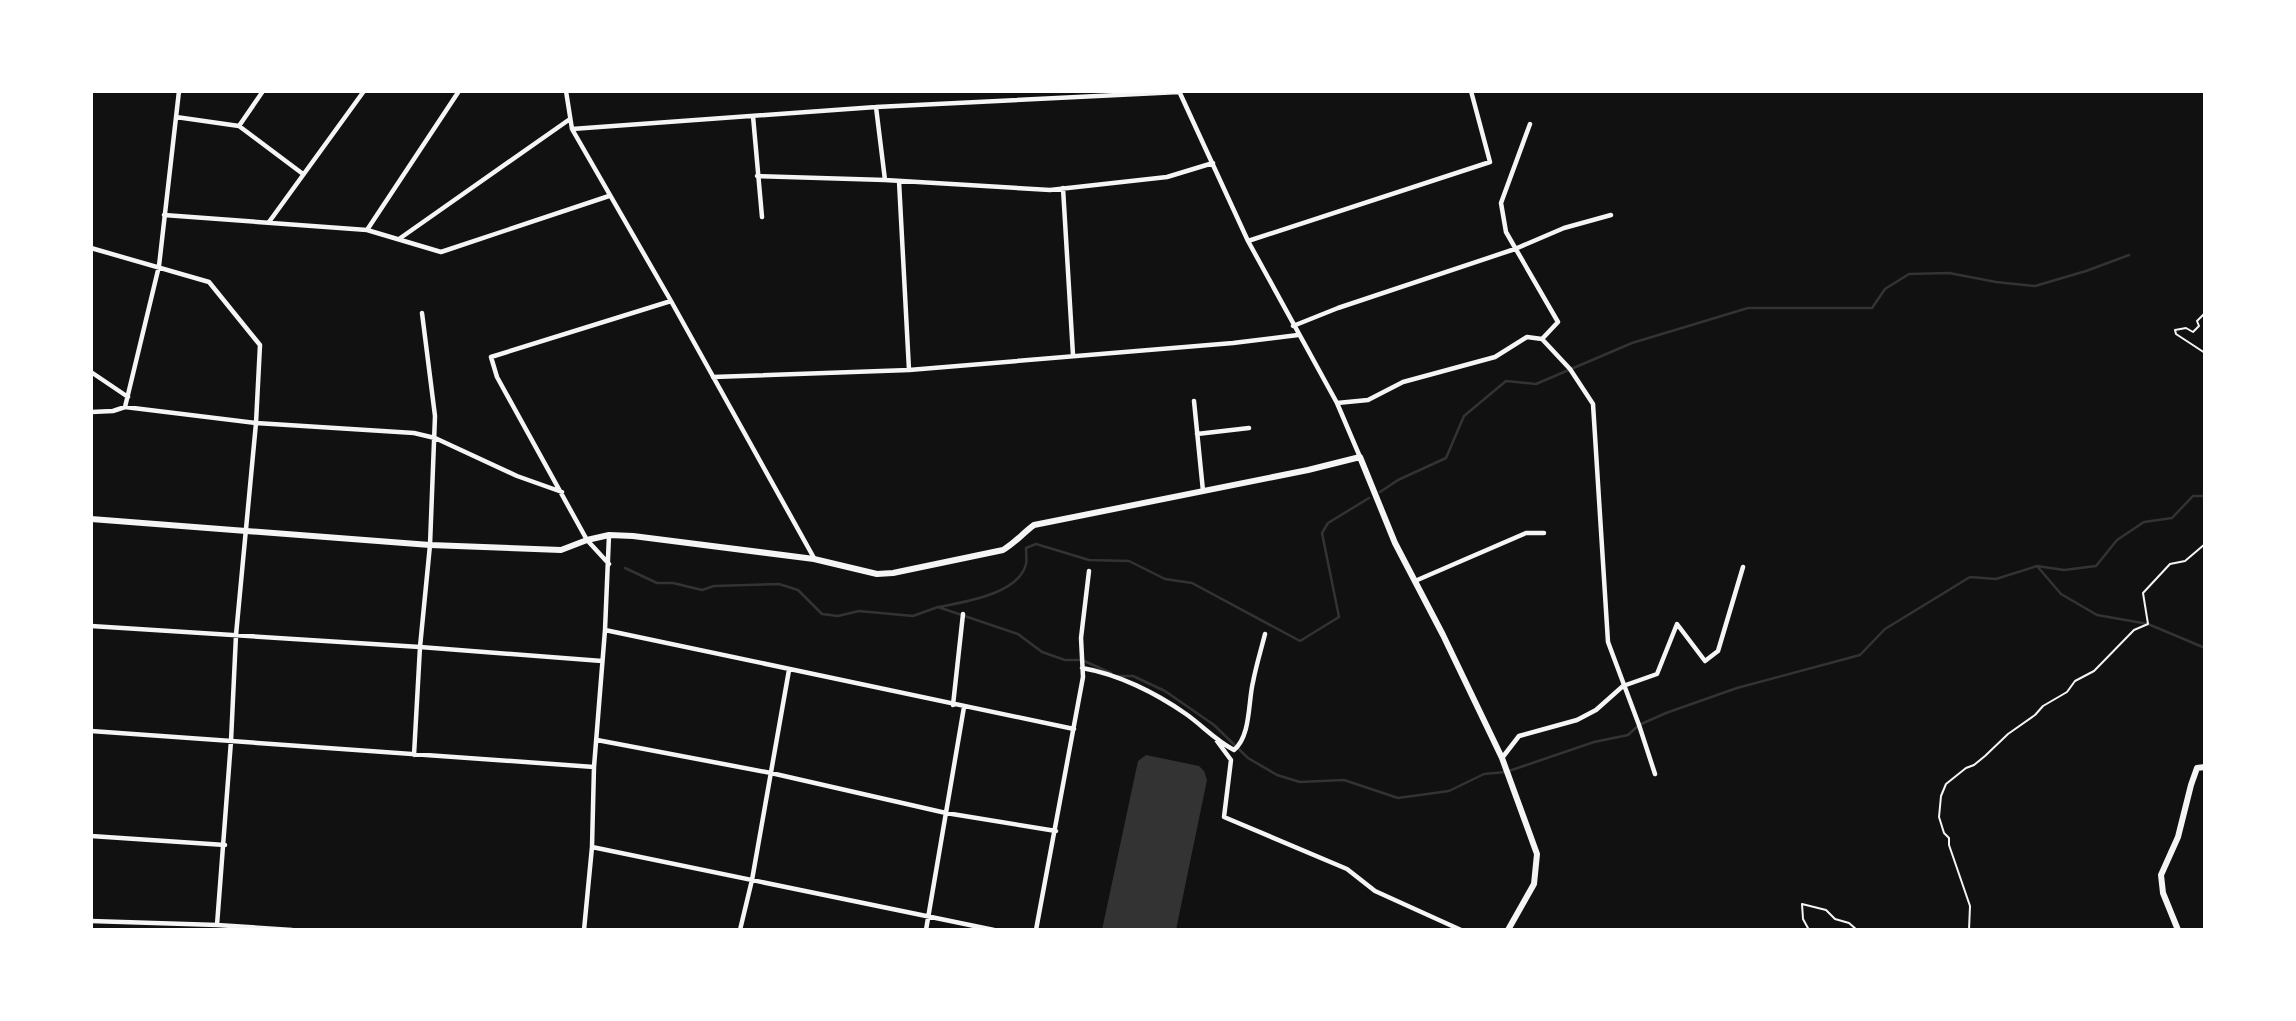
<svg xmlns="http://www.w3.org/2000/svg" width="2296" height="1021" font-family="Barlow,sans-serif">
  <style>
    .water { fill: #333 }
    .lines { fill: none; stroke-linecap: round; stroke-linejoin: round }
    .stream { stroke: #333; stroke-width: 2.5 }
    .path { stroke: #f5f5f5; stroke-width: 2 }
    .minor { stroke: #f5f5f5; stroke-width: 4.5 }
    .tertiary { stroke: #f5f5f5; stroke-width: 6 }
  </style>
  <rect width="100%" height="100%" fill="#111"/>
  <!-- water -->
  <path class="water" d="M1146,755L1199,766L1204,771L1207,780L1176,930H1102L1138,761Z"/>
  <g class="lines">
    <!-- stream -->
    <path class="stream" d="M1380,492L1398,480L1446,458L1464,416L1506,381L1536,384L1632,343L1748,308H1872L1885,289L1909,274L1949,273L1996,282L2035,286L2086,271L2129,255
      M2037,566L2061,594L2097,615L2148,624L2205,648
      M625,568L657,583H673L702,590L714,586L779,584L798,590L822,614L838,616L859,611L913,616L938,607L1018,634L1042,652L1065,660H1082L1111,673
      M939,607C964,602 1019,594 1026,564C1027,560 1026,553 1026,548L1036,544L1089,560L1129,561L1165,579L1192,583L1300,641L1339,617L1322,533L1328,523L1369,498
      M1117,676H1133L1165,691L1214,725L1248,758L1277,775L1300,782L1344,780L1398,798L1449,791L1484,774L1506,772L1594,742L1628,735L1639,725L1666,713L1737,688L1860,655L1885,629L1970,577L1996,579L2037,566L2064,570L2096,566L2117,540L2144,522L2172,518L2193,496H2205"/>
    <!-- path -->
    <path class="path" d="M2205,313L2197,321L2199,326L2193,332L2186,328L2175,330L2176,334L2205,353
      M1809,930L1803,919L1802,904L1826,910L1835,919L1849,923L1857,930
      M1969,930L1970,906L1949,845V838L1944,833L1939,817L1941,796L1946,784L1966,768L1974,765L1985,756L2008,734L2035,715L2043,706L2067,692L2075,681L2094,671L2134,630L2148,624L2143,593L2170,564L2185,561L2205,544"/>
    <!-- minor -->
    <path class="minor" d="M566,91L572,129L671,301L814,558
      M1179,91L1248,241L1337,403L1360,457
      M876,107L885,180
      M753,116L762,217
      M176,117L239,126L303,174
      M1530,124L1501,203L1506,232L1558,322L1542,339L1570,369L1593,404L1608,642L1639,725L1655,774
      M239,126L263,91
      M572,129L876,107L1179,92
      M757,176L885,180L1050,190L1167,177L1213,163
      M899,181L909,370
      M1063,188L1073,355
      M164,215L367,230L441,252L609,196
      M269,222L364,91
      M367,230L459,91
      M399,239L570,119
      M1248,241L1490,162L1471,91
      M91,248L209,282L260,345L256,423L236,635L231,741L217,925
      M1293,326L1338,308L1515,249L1564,228L1611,215
      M91,372L128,397
      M713,377L909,370L1233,343L1298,335
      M1194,401L1203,491
      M1337,403L1368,400L1403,382L1495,357L1527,337L1542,339
      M125,407L159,266L179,91
      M91,412L113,411L125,407L256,423L414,433L435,438L517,476L562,492
      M1197,434L1249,428
      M609,564L587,540L497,377L491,357L671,301
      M1415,581L1526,533H1544
      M91,626L420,647L602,661
      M605,630L1074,729
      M1082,668C1118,674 1156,693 1186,714C1203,726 1215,740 1234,750C1251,736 1248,702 1253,682C1256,666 1261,650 1265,634
      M953,705L963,614
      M91,731L594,767
      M597,740L771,773L946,813L1056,831
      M1217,741L1231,760L1224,817L1347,869L1375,891L1461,930
      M414,755L420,647L430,545L435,416L422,313
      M1502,758L1519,736L1577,720L1596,710L1623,686L1657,674L1677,624L1705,661L1718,651L1743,567
      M91,836L225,845
      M592,847L994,930
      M91,921L217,925L292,930
      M584,930L592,847L594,767L605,630L609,535
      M740,930L752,880L789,670
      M926,930L964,707
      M1036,930L1083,677L1081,638L1089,571"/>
    <!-- tertiary -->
    <path class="tertiary" d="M91,519L430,545L561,550L587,540L609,535L633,536L814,559L877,574L893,573L1003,550C1015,543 1023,533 1034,525L1308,470L1360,457L1395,543L1443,635L1502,758L1537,854L1534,884L1508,930
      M2178,930L2163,893L2161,875L2178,837L2191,785L2197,768L2205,767"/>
  </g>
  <!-- border -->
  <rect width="2296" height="1021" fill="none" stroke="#ffffff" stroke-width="186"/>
</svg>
